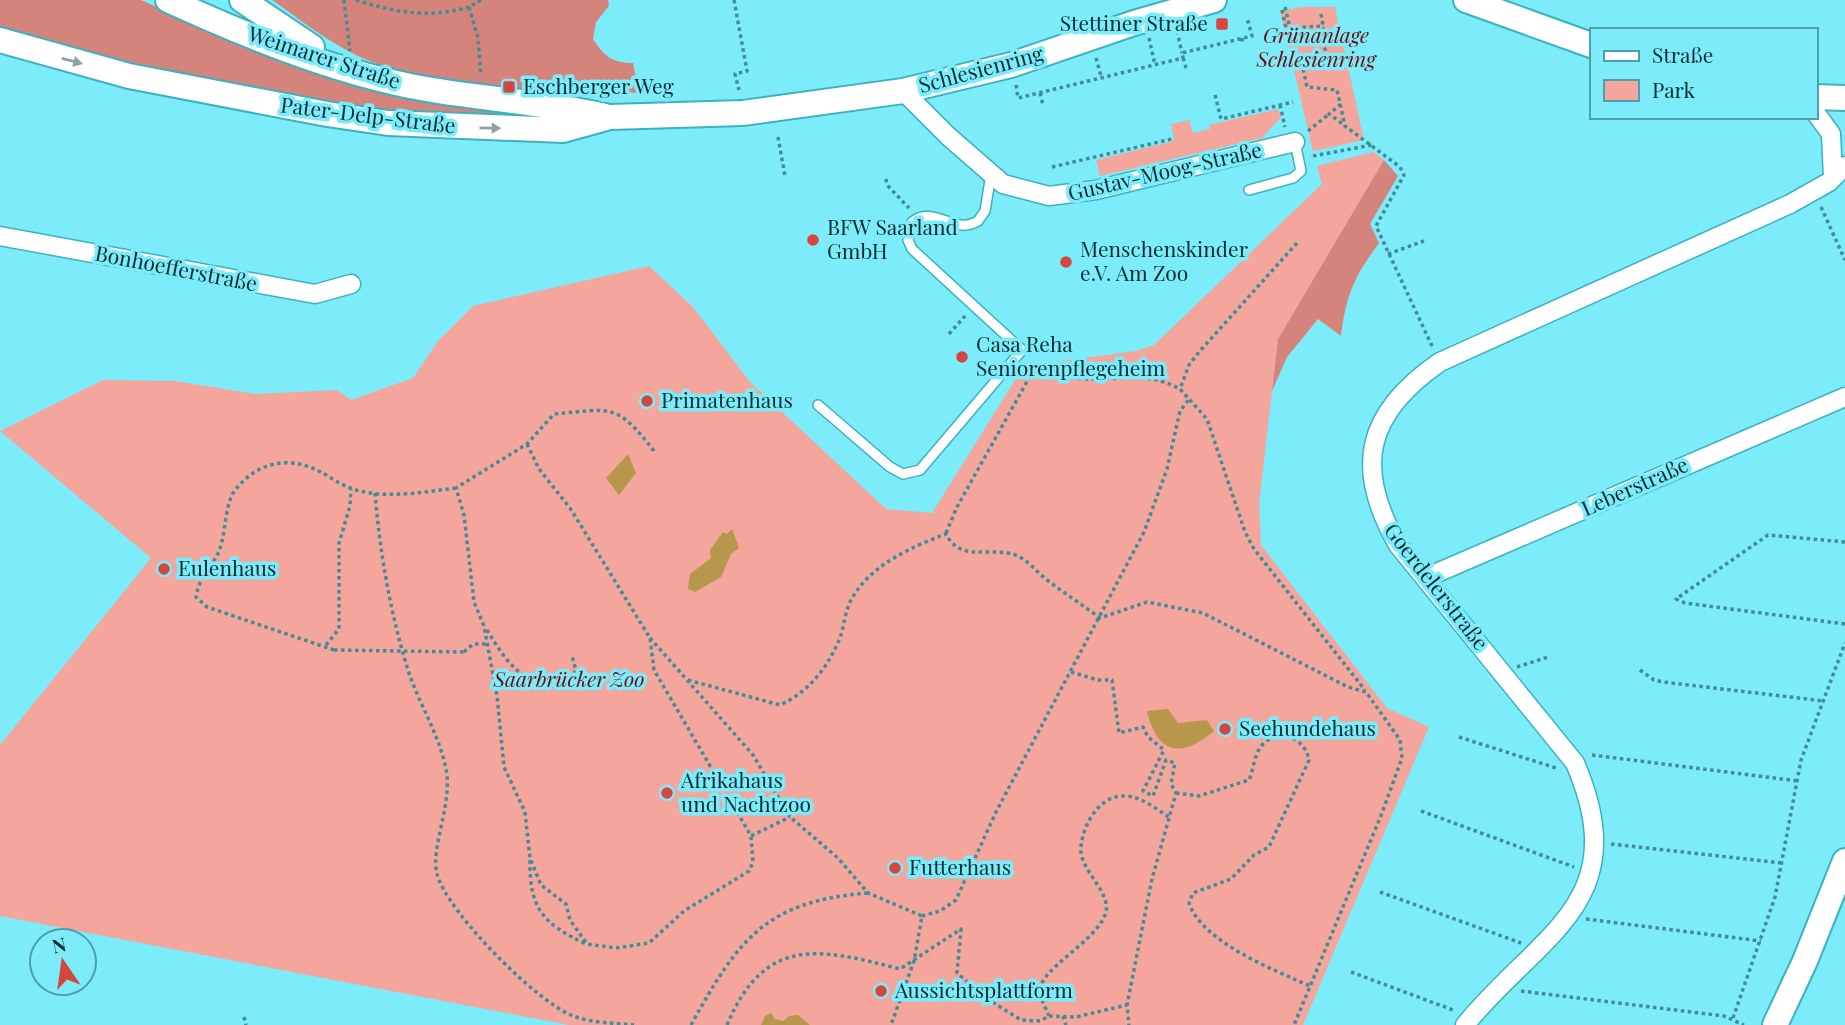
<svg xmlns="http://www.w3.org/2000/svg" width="1845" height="1025" font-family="'Playfair Display',serif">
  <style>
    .green { fill: #f4a69c }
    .forest { fill: #d5847b }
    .water { fill: #b6974c }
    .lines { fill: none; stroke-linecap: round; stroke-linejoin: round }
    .lane-casing { stroke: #3cb1c0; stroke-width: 12 }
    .street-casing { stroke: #3cb1c0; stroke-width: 21 }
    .secondary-casing { stroke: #3cb1c0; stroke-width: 28 }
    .path { stroke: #418c96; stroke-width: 3.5; stroke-dasharray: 3.5 3.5; stroke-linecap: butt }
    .lane { stroke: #fff; stroke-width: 9 }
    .street { stroke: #fff; stroke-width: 18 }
    .secondary { stroke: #fff; stroke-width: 24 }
    .path-bridge { stroke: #418c96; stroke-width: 3.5; stroke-dasharray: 3.5 3.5; stroke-linecap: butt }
    .oneway { fill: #8fa0a2 }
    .poi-dot { fill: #d4463e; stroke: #7cebfa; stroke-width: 2.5 }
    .labels { text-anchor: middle; stroke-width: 7; stroke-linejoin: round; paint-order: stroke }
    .poi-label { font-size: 21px; fill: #062c31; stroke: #7cebfa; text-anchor: start }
    .park-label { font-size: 21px; font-style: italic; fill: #700d0f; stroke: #7cebfa }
    .street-label { font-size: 21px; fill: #062c31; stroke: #7cebfa }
  </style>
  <rect width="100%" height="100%" fill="#7cebfa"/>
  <!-- green -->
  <path class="green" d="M1302,7H1335L1364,140L1313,151L1280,11Z
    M1278,109L1281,117L1262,138L1100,176L1096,160L1174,141L1171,124L1189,120L1193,133L1210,129L1209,125Z
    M1373,152L1384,160L1278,339L1259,504L1261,545L1387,708L1429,727L1303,1025H569L0,916V745L151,558L0,431L103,380L175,381L256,394L337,390L351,400L413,378L438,341L473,306L649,266L693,307L750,382L886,509L932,513L1024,366L1136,351L1154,345L1322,184L1317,166Z"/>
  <!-- forest -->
  <path class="forest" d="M0,0H141L220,35L564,117L563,122L359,109L132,66L0,28Z
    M272,0H608L609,6L596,22L593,39C604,56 612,63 633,63L639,93C553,90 460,91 378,64C339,51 305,23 272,0Z
    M1384,160L1398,176L1370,224L1379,243C1354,277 1346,295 1341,336L1318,319L1287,357L1272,391L1278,339Z"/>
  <!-- water -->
  <path class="water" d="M628,454L636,473L619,495L606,478Z
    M732,529L739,548L731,554L721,577L695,592L688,589L690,574L711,558L710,550L723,532L727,534Z
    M1168,709L1178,723L1207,720L1214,731C1181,759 1157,754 1147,711Z
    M771,1013L775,1019L783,1021L789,1016L798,1015L810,1025H761L765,1016Z"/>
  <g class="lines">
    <defs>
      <path id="lane" d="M1249,190L1293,178L1301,171L1295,142
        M818,405L890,467L903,474L920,470L1022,350L912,249L908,240L912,222C935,204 954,236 978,221L985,211L991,174"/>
      <path id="street" d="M903,91L948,136L1003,184L1049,196L1096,190L1295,142
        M1815,112L1831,134L1833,177
        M0,236L315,294L351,284
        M1425,578L1845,397
        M1465,1025C1541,932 1635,903 1575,763L1398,545C1353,467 1366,413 1440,362L1790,204L1829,182L1845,166"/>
      <path id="secondary" d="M168,0C245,35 327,69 410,86C474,99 541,101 605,116
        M242,0L312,47
        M1466,0L1591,45
        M0,40L129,76L327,114L388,123L563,130L610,117L743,113L903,91L1011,65L1134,23L1214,0
        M1815,97L1845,98
        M1775,1025L1805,961L1845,861"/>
    </defs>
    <!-- lane casing -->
    <use href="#lane" class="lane-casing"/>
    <!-- street casing -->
    <use href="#street" class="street-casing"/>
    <!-- secondary casing -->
    <use href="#secondary" class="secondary-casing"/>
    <!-- path -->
    <path class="path" d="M344,0L350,51
      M356,0C394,12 429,19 469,7
      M481,0L469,7L478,38L481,76
      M734,0L747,71L735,74L739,90
      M1285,7L1290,28
      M1282,10L1286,28L1324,26
      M1321,14L1327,48L1302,63L1307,87L1337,90L1345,126L1400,167L1404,175L1376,226L1433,348
      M1177,31L1182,53
      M1149,38L1155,65
      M1242,38L1243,45
      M1096,58L1101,76
      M1183,58L1187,71
      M1016,85L1018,98L1183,58L1182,53L1252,36L1247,18
      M1040,93L1043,105
      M1215,95L1221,119L1293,102
      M1341,104L1329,114L1344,125
      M1280,105L1285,127
      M1308,131L1329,114
      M778,137L785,176
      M1313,156L1372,145
      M1052,167L1172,139
      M886,179L887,185L909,208
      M1821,207L1845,260
      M1297,243L1199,352L1189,365L1180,389L1207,419L1245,532L1254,549L1365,690
      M1388,254L1424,241
      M949,334L965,316
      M527,444L539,469L570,508L650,638L654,670L751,836L790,817
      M654,451C616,402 612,409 554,414L527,444L456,488L464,515L474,602L484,626L497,696L504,767L525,812L530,858L541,885L566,904L570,920L587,944L616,948L649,943L684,911L749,871L753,862L751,836
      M375,493C380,553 390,612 408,670C419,704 439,734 446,769C453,804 430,848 437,874C447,912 535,1000 571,1015C589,1023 614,1023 634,1025
      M946,533L957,507L1034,369C1049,367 1061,376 1077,378C1117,383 1140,368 1180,389
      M1845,542L1768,535L1676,599L1685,603L1845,624
      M487,630C503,656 523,690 558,681C566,679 571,677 576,671L572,656
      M650,638L753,755L790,817L838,858L868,893L922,916L914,961L891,1025
      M326,645L339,629V543L350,506L351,489
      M334,650L207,607L196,597C200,572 216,565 221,545C226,529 225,502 236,489C255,465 284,456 312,468C325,473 337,483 350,488C381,500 424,492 456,488
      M464,652L473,644H488
      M1517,667L1548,657
      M1640,670L1654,680L1663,682L1824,701
      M1071,672L1098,680H1112L1119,733L1143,727L1148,737L1164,750L1143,791L1153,796L1166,760L1175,763L1171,784L1176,793L1152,879L1127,1005
      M688,680L780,705C809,692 828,667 840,638C844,626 845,613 850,602C868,566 911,547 946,534C959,560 983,549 1008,553C1027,556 1036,573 1051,583C1067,595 1084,606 1100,618L1147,602L1203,613L1348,687L1366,692L1400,740L1402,758L1382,813L1294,1025
      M1459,737L1556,768
      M1592,755L1798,781
      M1176,793L1199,796L1249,780C1254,769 1254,753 1263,744C1281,726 1306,740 1309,760L1269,847L1254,855L1231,879L1193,893L1189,903C1202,942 1274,970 1310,986
      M1421,811L1574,867
      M1611,844L1782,863
      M530,860C529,908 543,924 586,944
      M1380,892L1521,943
      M922,916L940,911L956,900L996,812L1144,532L1167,469L1180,411L1190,398
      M1586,919L1761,941
      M1351,972L1453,1010
      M1521,991L1724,1016L1744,1025
      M1049,1016C1046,1008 1040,999 1040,990C1040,969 1095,942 1105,915C1114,893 1078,870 1081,847C1083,824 1100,794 1126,796C1142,797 1156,809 1169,817
      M1063,1016L1066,1025
      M244,1017L246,1025
      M1733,1018L1775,897L1801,760L1845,643
      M691,1025C738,940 765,901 868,893
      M727,1025C765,935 819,948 900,969L961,929L957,973L986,998L1021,1020L1040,1021L1049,1016L1076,1017L1127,1005L1129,1025"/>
    <!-- lane -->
    <use href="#lane" class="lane"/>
    <!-- street -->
    <use href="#street" class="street"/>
    <!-- secondary -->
    <use href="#secondary" class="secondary"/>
    <!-- path-bridge -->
    <path class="path-bridge" d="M334,650L464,652"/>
  </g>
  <!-- one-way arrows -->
  <defs><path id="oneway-solid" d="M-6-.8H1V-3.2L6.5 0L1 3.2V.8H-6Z" transform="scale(1.75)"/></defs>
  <g class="oneway">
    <use href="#oneway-solid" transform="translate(72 61) rotate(15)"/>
    <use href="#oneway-solid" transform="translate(490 128) rotate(1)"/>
  </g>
  <!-- markers -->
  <g class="poi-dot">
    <rect x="1215" y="17" width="14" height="14" rx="3.5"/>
    <rect x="502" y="80" width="14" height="14" rx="3.5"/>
    <circle cx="813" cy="240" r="7"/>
    <circle cx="1066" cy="262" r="7"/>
    <circle cx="962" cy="357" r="7"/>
    <circle cx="647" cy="401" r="7"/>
    <circle cx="164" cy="569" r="7"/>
    <circle cx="1225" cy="729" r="7"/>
    <circle cx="667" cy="793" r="7"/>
    <circle cx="895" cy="868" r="7"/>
    <circle cx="881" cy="991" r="7"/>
  </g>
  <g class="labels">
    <!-- poi labels -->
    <g class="poi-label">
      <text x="1208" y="31" text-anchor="end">Stettiner Straße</text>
      <text x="523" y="94">Eschberger Weg</text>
      <text x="827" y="235">BFW Saarland<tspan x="827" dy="24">GmbH</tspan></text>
      <text x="1080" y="257">Menschenskinder<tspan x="1080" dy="24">e.V. Am Zoo</tspan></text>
      <text x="976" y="352">Casa Reha<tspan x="976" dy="24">Seniorenpflegeheim</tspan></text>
      <text x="661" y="408">Primatenhaus</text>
      <text x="178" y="576">Eulenhaus</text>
      <text x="1239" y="736">Seehundehaus</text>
      <text x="681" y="788">Afrikahaus<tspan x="681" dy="24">und Nachtzoo</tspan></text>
      <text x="909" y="875">Futterhaus</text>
      <text x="895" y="998">Aussichtsplattform</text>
    </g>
    <!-- park labels -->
    <g class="park-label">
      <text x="1316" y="43">Grünanlage<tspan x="1316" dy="24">Schlesienring</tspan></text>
      <text x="569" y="687">Saarbrücker Zoo</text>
    </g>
    <!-- street labels -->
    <g class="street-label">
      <text transform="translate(324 58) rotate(18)" y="7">Weimarer Straße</text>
      <text transform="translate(981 70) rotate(-15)" y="7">Schlesienring</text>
      <text transform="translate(368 116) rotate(7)" y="7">Pater-Delp-Straße</text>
      <text transform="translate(1165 172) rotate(-13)" y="7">Gustav-Moog-Straße</text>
      <text transform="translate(176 269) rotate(11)" y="7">Bonhoefferstraße</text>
      <text transform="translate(1635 487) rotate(-24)" y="7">Leberstraße</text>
      <text transform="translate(1436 587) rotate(52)" y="7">Goerdelerstraße</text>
    </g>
  </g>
  <!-- legend -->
  <rect x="1590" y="28" width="228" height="91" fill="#7cebfa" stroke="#4d9faa" stroke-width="2"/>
  <rect x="1604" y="51" width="35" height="10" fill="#ffffff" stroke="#4d9faa" stroke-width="2"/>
  <text x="1652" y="63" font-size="21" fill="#062c31">Straße</text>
  <rect x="1604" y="80" width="35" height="21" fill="#f4a69c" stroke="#4d9faa" stroke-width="2"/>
  <text x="1652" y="98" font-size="21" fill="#062c31">Park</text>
  <!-- north arrow -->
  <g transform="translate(63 962) rotate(347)"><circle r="33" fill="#7cebfa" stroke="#4d9faa" stroke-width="2"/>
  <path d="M0-5L12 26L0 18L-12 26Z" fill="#d4463e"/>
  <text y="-10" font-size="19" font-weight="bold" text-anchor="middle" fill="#062c31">N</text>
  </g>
</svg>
